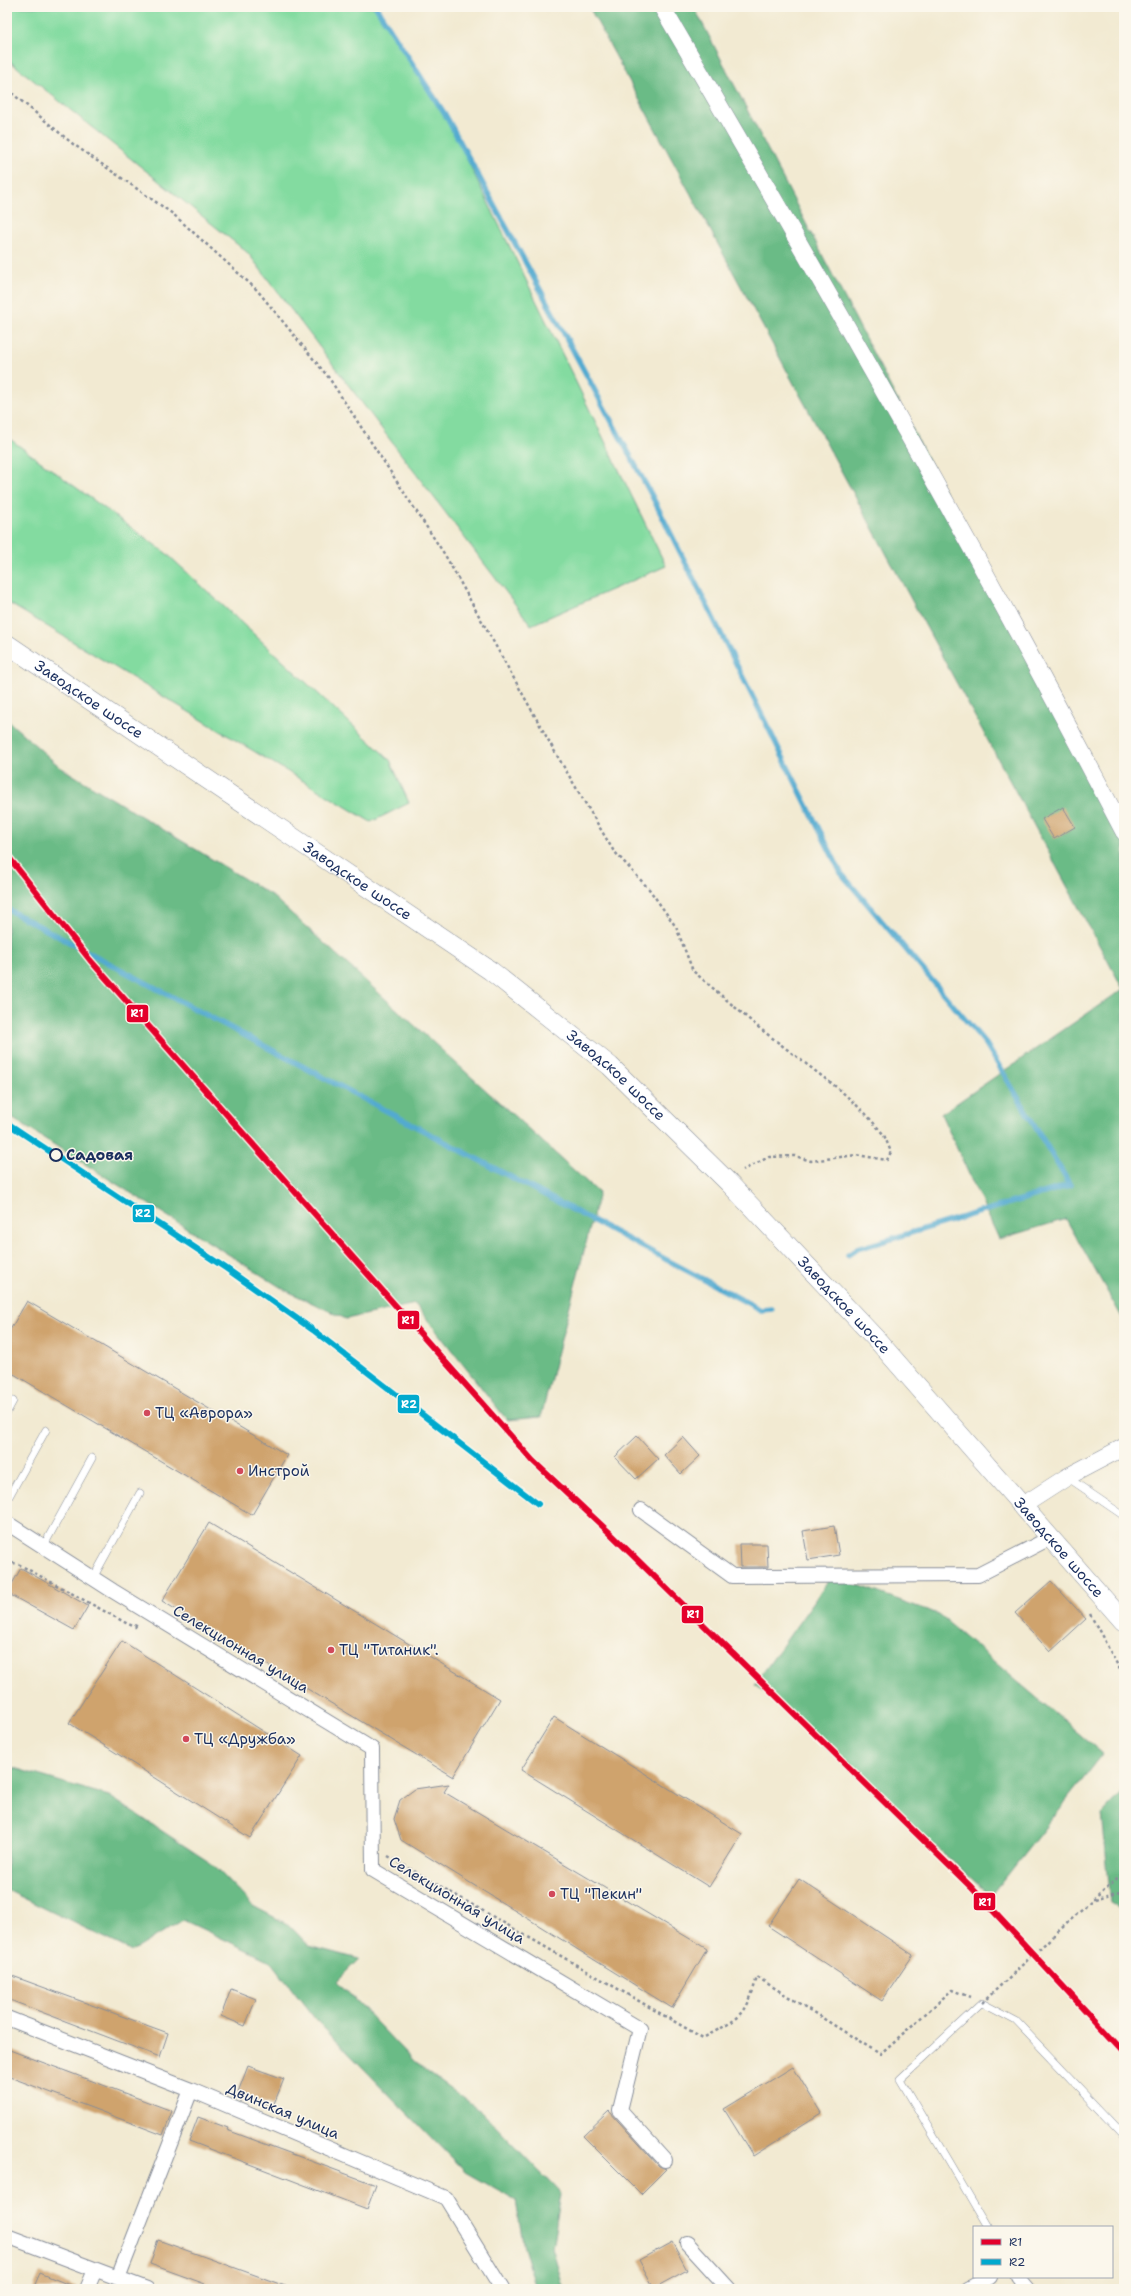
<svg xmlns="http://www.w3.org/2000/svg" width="1131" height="2296" font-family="'Shantell Sans',sans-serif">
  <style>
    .green { fill: #83dba0; stroke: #4f857f }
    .forest { fill: #6abb86; stroke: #427572 }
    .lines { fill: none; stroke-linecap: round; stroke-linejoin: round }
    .stream { stroke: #53aad0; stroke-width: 5.5 }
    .building { fill: #cfa36d }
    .service-casing { stroke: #868c98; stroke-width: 8 }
    .minor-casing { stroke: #868c98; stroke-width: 16 }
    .tertiary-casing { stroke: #868c98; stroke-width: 18 }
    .secondary-casing { stroke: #868c98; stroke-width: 20 }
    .path { stroke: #868c98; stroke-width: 2.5; stroke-dasharray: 3 3; stroke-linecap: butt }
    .service { stroke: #fff; stroke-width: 7 }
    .minor { stroke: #fff; stroke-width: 14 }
    .tertiary { stroke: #fff; stroke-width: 17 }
    .secondary { stroke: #fff; stroke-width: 19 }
    .rail-casing { stroke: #1b2f5e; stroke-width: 4.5 }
    .rail { stroke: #fbf7ec; stroke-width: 3; stroke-dasharray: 9; stroke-linecap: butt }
    .path-bridge { stroke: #868c98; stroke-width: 2.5; stroke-dasharray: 3 3; stroke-linecap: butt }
    .rail-1-casing { stroke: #fbf7ec; stroke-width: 9 }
    .rail-2-casing { stroke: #fbf7ec; stroke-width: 9 }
    .rail-1 { stroke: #e4002b; stroke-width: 6 }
    .rail-2 { stroke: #00a9ce; stroke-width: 6 }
    .stop-dot { fill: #fbf7ec; stroke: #1b2f5e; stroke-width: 2 }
    .poi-dot { fill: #d1495b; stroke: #fbf7ec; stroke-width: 1.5 }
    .labels { text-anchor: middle; stroke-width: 3; stroke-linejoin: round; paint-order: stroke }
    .street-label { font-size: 15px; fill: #1b2f5e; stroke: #fbf7ec }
    .stop-label { font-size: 15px; font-weight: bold; fill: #1b2f5e; stroke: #fbf7ec; text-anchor: start }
    .poi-label { font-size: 15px; fill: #1b2f5e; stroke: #fbf7ec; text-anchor: start }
    .line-badge { stroke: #fbf7ec; stroke-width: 1.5 }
    .badge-label { font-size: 11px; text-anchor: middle; font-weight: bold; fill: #fff }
  </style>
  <rect width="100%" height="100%" fill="#fbf7ec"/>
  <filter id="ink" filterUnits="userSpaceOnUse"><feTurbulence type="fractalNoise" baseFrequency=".025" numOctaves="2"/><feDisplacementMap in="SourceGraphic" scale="8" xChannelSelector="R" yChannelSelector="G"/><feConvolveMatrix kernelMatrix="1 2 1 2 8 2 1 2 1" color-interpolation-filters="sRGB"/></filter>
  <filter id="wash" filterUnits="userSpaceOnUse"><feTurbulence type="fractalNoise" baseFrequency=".012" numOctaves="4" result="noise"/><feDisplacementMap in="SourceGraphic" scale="16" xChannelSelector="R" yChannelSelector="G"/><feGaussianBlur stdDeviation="0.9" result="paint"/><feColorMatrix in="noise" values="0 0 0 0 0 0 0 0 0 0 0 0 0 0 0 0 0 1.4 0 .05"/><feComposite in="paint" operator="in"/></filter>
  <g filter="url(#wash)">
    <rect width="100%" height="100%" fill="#f2ead2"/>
    <!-- green -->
    <path class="green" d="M7,7H374L436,96L666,566L531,625L248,253L7,59Z
      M7,437L166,553L390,760L409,803L371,822L7,602Z"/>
    <!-- forest -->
    <path class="forest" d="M589,7H694L1124,838V1321L1066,1219L999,1239L941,1114L1123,989Z
      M7,720L60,767L271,895L599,1193L541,1417L507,1420L415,1304L346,1319L285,1290L7,1115Z
      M832,1576L938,1614L1103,1754L991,1896L755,1684Z
      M7,1766L109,1796L212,1864L253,1906L289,1925L309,1946L359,1959L337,1981L415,2063L480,2110L561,2194L552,2248L564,2289H536L523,2243L516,2201L465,2172L316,2020L270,1961L183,1920L132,1951L7,1890Z
      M1124,1791V1910L1111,1903L1102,1814Z"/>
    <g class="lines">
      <!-- stream -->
      <path class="stream" d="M376,7L446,116L651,494L841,873L986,1044L1070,1185L857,1249L848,1255
        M7,909L761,1310L772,1309"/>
    </g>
    <g id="blocks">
      <!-- building -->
      <path class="building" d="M1063,807L1075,827L1054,839L1042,819Z
        M27,1301L287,1455L252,1515L7,1370V1335Z
        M637,1436L658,1459L636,1479L615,1457Z
        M683,1437L700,1456L681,1474L664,1455Z
        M209,1523L500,1699L453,1777L162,1601Z
        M834,1526L839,1555L808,1560L803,1531Z
        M739,1544H767L768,1567H740Z
        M21,1568L88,1606L74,1630L7,1593Z
        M1051,1581L1086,1619L1050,1652L1015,1613Z
        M122,1641L302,1756L250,1838L69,1723Z
        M554,1717L742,1834L709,1887L521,1770Z
        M449,1784L444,1792L707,1949L672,2008L401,1840L394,1819L400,1800L415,1789Z
        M799,1879L913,1955L882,2001L768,1926Z
        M7,1974L168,2033L160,2057L7,1999Z
        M231,1989L256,1999L245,2026L221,2016Z
        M7,2049L172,2111L163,2135L7,2076Z
        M248,2066L284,2079L273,2106L238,2092Z
        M793,2067L821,2113L753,2156L724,2109Z
        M609,2111L659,2166L666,2169L641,2194L583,2136Z
        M198,2117L228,2128L227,2130L376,2185L367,2209L189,2141Z
        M158,2240L288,2287V2289H219L150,2264Z
        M672,2242L687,2270L654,2288L639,2260Z
        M40,2273L77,2288V2289H33Z"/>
    </g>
  </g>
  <g filter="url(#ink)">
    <use href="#blocks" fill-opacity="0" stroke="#868c98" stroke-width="1"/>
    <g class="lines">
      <defs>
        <path id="service" d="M7,1412L13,1401
          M1067,1477L1124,1516
          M7,1500L46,1430
          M43,1547L92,1458
          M93,1578L140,1493
          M987,2227L900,2079L982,2003L1016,2021L1124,2135"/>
        <path id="minor" d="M641,1510L732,1576L978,1575L1050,1538
          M7,1523L113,1591L372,1749L373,1870L640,2029L620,2110L665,2160
          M7,2018L191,2090L446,2198L502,2289
          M7,2236L147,2289
          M687,2243L729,2289
          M1018,2277L1028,2289
          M118,2278L191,2090
          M87,2289L95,2270
          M968,2289L990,2277"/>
        <path id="tertiary" d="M662,7C821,279 978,552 1124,832
          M1022,1506L1067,1477L1124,1447"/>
        <g id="secondary">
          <path id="s1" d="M7,644L491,971L610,1066L729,1183L878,1341L1124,1622"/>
        </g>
      </defs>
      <!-- service casing -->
      <use href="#service" class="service-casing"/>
      <!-- minor casing -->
      <use href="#minor" class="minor-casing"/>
      <!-- tertiary casing -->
      <use href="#tertiary" class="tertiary-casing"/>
      <!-- secondary casing -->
      <use href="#secondary" class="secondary-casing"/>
      <!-- path -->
      <path class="path" d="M7,89L73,144L173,214L257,290L329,378L445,555L555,752L613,850L649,889L676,927L693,971L758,1027L840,1090L865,1113L884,1135L891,1152L887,1160L856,1155L811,1161L795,1156L769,1157L743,1170
        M7,1561L20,1565L126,1623L135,1627L137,1624
        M1090,1614L1124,1677
        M388,1856L703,2038C741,2017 745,2019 757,1977L880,2054L952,1990L970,1997
        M1095,1900L1124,1891
        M1053,1936L1124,1872"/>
      <!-- service -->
      <use href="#service" class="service"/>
      <!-- minor -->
      <use href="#minor" class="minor"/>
      <!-- tertiary -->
      <use href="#tertiary" class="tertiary"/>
      <!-- secondary -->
      <use href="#secondary" class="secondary"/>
      <defs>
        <path id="rail" d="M7,855L90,960L533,1461L611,1534L971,1887L1124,2052"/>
      </defs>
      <!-- rail casing -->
      <use href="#rail" class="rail-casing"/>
      <!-- rail -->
      <use href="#rail" class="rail"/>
      <!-- path-bridge -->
      <path class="path-bridge" d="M982,2003L1053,1936"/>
      <defs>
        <path id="rail-1" d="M7,855L90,960L533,1461L611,1534L971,1887L1124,2052"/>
        <path id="rail-2" d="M7,1123L227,1269L313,1330L538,1504"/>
      </defs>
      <!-- rail-1 casing -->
      <use href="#rail-1" class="rail-1-casing"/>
      <!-- rail-2 casing -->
      <use href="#rail-2" class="rail-2-casing"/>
      <!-- rail-1 -->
      <use href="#rail-1" class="rail-1"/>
      <!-- rail-2 -->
      <use href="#rail-2" class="rail-2"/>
    </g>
  </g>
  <!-- markers -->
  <circle class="stop-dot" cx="56" cy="1155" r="6"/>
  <g class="poi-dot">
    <circle cx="147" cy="1413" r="4"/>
    <circle cx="240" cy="1471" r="4"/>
    <circle cx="331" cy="1650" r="4"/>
    <circle cx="186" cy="1739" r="4"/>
    <circle cx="552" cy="1894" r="4"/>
  </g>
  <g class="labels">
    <!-- street labels -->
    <g class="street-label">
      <text dy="5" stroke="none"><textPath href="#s1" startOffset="99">Заводское шоссе</textPath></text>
      <text dy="5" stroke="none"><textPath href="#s1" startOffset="423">Заводское шоссе</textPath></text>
      <text dy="5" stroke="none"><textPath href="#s1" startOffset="747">Заводское шоссе</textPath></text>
      <text dy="5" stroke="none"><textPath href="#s1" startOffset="1071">Заводское шоссе</textPath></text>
      <text dy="5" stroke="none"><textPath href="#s1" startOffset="1395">Заводское шоссе</textPath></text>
      <text transform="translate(241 1649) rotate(31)" y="5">Селекционная улица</text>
      <text transform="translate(457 1900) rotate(31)" y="5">Селекционная улица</text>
      <text transform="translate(283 2111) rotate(23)" y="5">Двинская улица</text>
    </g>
    <!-- stop labels -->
    <g class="stop-label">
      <text x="66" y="1160">Садовая</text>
    </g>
    <!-- poi labels -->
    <g class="poi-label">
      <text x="155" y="1418">ТЦ «Аврора»</text>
      <text x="248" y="1476">Инстрой</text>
      <text x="339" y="1655">ТЦ "Титаник".</text>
      <text x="194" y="1744">ТЦ «Дружба»</text>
      <text x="560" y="1899">ТЦ "Пекин"</text>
    </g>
  </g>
  <g class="line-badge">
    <rect x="126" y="1004" width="23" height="19" rx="4" fill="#e4002b"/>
    <rect x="132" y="1204" width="23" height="19" rx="4" fill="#00a9ce"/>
    <rect x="397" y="1310" width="23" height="20" rx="4" fill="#e4002b"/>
    <rect x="397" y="1394" width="23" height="20" rx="4" fill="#00a9ce"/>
    <rect x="681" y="1605" width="23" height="19" rx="4" fill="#e4002b"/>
    <rect x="973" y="1892" width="23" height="19" rx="4" fill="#e4002b"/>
  </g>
  <g class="badge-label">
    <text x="137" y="1017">R1</text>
    <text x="143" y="1217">R2</text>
    <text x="408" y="1324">R1</text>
    <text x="409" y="1408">R2</text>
    <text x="693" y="1618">R1</text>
    <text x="985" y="1906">R1</text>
  </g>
  <!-- margin -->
  <rect width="1131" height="2296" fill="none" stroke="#fbf7ec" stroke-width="24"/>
  <!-- legend -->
  <rect x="973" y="2226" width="140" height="52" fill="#fbf7ec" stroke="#a1a7b3"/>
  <rect x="981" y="2239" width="20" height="6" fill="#e4002b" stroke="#a1a7b3"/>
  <text x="1009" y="2246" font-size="12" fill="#1b2f5e">R1</text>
  <rect x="981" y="2259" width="20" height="6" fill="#00a9ce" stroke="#a1a7b3"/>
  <text x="1009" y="2266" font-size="12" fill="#1b2f5e">R2</text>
</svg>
